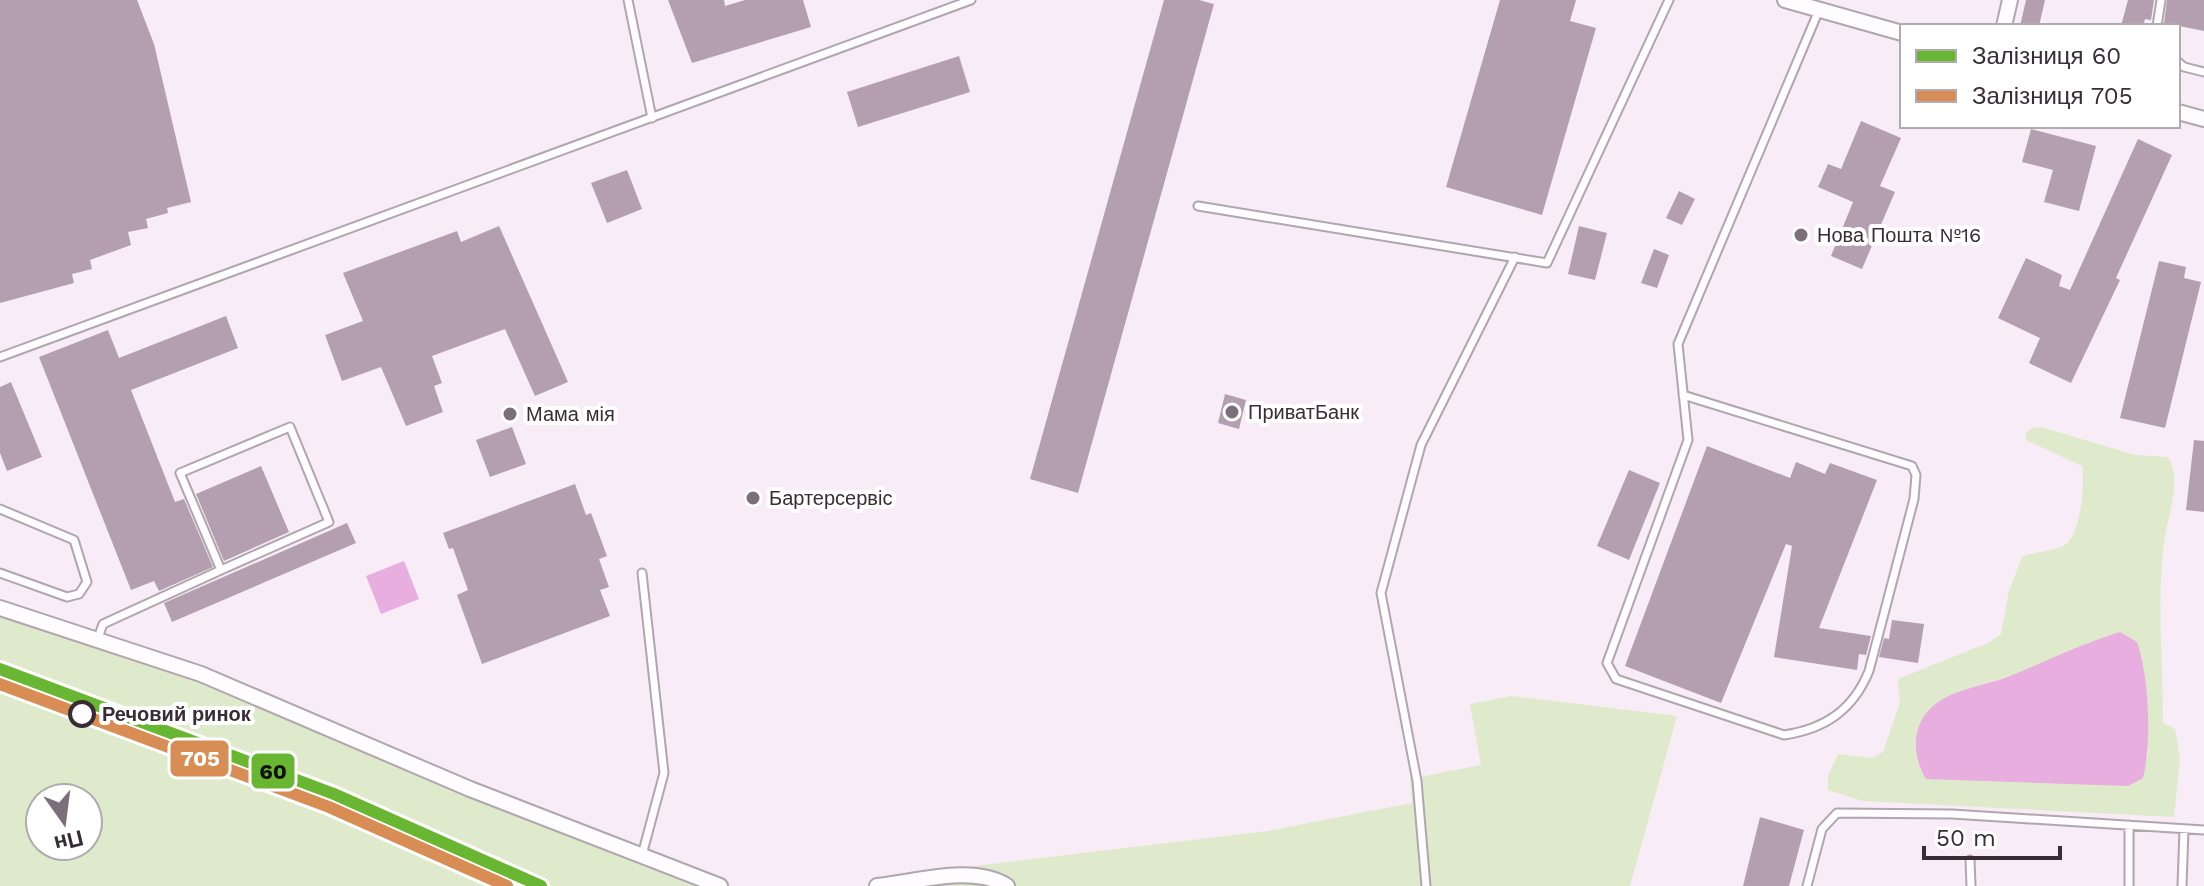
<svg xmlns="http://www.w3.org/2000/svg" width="2204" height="886" font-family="'Work Sans',sans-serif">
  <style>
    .green { fill: #dfe9cb; fill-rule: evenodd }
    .water { fill: #e8aedf }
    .building { fill: #b39fb0 }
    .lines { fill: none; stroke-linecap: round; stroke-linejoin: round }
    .service-casing { stroke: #b0a6ae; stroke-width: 11 }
    .minor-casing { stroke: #b0a6ae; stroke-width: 18 }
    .service { stroke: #fefcfe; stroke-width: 7 }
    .minor { stroke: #fefcfe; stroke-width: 14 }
    .rail-1-casing { stroke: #fff; stroke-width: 18 }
    .rail-2-casing { stroke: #fff; stroke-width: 18 }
    .rail-1 { stroke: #68b631; stroke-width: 12 }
    .rail-2 { stroke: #d78d54; stroke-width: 12 }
    .poi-dot { fill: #7b6f79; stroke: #fff; stroke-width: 3 }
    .stop-dot { fill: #fff; stroke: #382c35; stroke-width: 4 }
    .labels { text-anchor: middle; stroke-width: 8; stroke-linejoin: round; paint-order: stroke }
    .poi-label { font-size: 20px; fill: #382c35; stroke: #fff; text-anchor: start }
    .stop-label { font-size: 20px; font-weight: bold; fill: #382c35; stroke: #fff; text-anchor: start }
    .line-badge { stroke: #fff; stroke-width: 3 }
    .badge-label { font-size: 22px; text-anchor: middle; font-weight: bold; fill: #fff }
    .pale-badge-label { font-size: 22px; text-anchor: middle; font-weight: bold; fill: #111 }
  </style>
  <rect width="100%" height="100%" fill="#f8ecf6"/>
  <!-- green -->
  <path class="green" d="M2041,427L2135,455L2168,457C2182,480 2169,511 2165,536C2156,594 2163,663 2163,723L2175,729L2180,759L2174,817L1863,801L1828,790V776L1838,754L1872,758L1883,752L1900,703L1898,679L1988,643L2001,634L2009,591L2022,557C2035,551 2054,552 2065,545C2081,534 2085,484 2082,466L2026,440V434L2032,428ZM2009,676L2146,718L2148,758L1917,736C1939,690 1964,691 2009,676Z
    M0,608L106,641L720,886H0ZM40,798H88V846H40Z
    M1511,696L1677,716L1630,886H877L941,870L1268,831L1412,803L1410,779L1481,765L1470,704Z"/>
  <!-- water -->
  <path class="water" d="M404,561L419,599L381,614L366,576Z
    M2120,632L2137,642C2149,676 2152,742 2143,778L2128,786L1926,779C1913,758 1911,729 1929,710C1948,689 1985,686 2010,676C2047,661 2081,644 2120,632Z"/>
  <!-- building -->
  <path class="building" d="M0,0H137L154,44L191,202L167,208L168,213L146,219L148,228L128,232L131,245L90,260L92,269L72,274L74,283L0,303Z
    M668,0H724L725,6L745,0H803L811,27L692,63Z
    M1164,0H1199L1214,4L1078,493L1030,479Z
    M1500,0H1576L1570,21L1596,28L1542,215L1446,187Z
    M2026,0H2045L2039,26H2020Z
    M2128,0H2154L2151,20L2145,19L2143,26H2121Z
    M2167,0H2204V31L2164,23Z
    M959,56L970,92L858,127L847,92Z
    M1861,121L1901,138L1880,186L1895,192L1862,269L1831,256L1853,202L1818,187L1828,164L1841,169Z
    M2031,129L2096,146L2079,211L2044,202L2053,170L2022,162Z
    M2138,139L2172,155L2116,278L2120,280L2071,383L2029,363L2040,338L1998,318L2026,258L2062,275L2059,286L2070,290Z
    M627,170L642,209L607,223L591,183Z
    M1679,191L1695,199L1682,225L1666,218Z
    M499,226L568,382L535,396L505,329L432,356L442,383L434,386L443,412L406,426L381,367L342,381L325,335L363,321L343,273L457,231L461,242Z
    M1579,226L1607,233L1595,280L1568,274Z
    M1654,249L1669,255L1657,288L1641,283Z
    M2159,261L2186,267L2184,278L2201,282L2165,428L2120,418Z
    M226,316L238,348L131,390L175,502L184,499L213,567L159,591L154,581L131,590L39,357L108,330L119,358Z
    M11,382L42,457L7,471L0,453V387Z
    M1225,394L1246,400L1239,429L1218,423Z
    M512,427L526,464L490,477L476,440Z
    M2194,440L2204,441V512L2186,510Z
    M1707,446L1790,478L1796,462L1825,474L1830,463L1877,480L1819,628L1871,636L1866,655L1859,654L1857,670L1774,657L1792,546L1786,544L1721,703L1625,666Z
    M261,466L289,532L224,561L196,494Z
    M1629,470L1660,483L1629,560L1597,546Z
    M575,484L586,515L591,513L607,556L599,559L609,587L600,590L610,616L482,664L457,595L468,590L453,548L449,549L443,533Z
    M347,523L356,543L172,622L164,603Z
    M1892,620L1924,624L1918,663L1879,657L1884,638L1889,639Z
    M1760,817L1804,830L1789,886H1743Z"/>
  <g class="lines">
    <defs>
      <path id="service" d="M628,0L652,118
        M2157,26L2161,0
        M2178,62L2184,67L2204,72
        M1198,206L1547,263L1669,0
        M0,357L971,0
        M1683,395L1912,466L1916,475L1914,499L1869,671C1853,710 1825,729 1784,735L1616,679L1607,663L1688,440L1678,344L1819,10
        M0,509L74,540L87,582L79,594L67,597L0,573
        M642,573L664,773L642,855
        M98,638L103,624L221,570L180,473L290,427L329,522L221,570
        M1970,860L1971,886
        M1426,886L1417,781L1381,593L1421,445L1515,257
        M1807,886L1822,829L1837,813L1952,814L2204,830
        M2129,886V825
        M2182,886L2184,829"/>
      <path id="minor" d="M1785,0L1902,33
        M2004,26L2010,0
        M2178,112L2204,119
        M0,608L201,674L470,789L720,886
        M877,886C916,882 973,864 1007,886"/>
    </defs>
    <!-- service casing -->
    <use href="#service" class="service-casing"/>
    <!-- minor casing -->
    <use href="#minor" class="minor-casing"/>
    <!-- service -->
    <use href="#service" class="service"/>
    <!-- minor -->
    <use href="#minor" class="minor"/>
    <defs>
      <path id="rail-1" d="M0,669L334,794L541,886"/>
      <path id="rail-2" d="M0,684L329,807L507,886"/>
    </defs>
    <!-- rail-1 casing -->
    <use href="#rail-1" class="rail-1-casing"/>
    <!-- rail-2 casing -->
    <use href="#rail-2" class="rail-2-casing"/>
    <!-- rail-1 -->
    <use href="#rail-1" class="rail-1"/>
    <!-- rail-2 -->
    <use href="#rail-2" class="rail-2"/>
  </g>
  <!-- markers -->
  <g class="poi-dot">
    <circle cx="1801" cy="235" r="8"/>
    <circle cx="1232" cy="412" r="8"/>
    <circle cx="510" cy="414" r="8"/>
    <circle cx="753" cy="498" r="8"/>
  </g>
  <circle class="stop-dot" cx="82" cy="714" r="12"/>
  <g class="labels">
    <!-- poi labels -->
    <g class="poi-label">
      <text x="1817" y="242">Нова Пошта №16</text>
      <text x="1248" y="419">ПриватБанк</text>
      <text x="526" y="421">Мама мія</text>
      <text x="769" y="505">Бартерсервіс</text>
    </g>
    <!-- stop labels -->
    <g class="stop-label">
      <text x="102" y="721">Речовий ринок</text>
    </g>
  </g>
  <g class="line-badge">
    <rect x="169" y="739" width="61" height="39" rx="8" fill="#d78d54"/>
    <rect x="250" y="752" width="46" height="38" rx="8" fill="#68b631"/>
  </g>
  <g class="badge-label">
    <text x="200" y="766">705</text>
  </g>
  <g class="pale-badge-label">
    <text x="273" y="779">60</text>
  </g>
  <!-- legend -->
  <rect x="1900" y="24" width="280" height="104" fill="#ffffff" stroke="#afabae" stroke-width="2"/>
  <rect x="1916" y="50" width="40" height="12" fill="#68b631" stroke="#afabae" stroke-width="2"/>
  <text x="1972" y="64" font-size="24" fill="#382c35">Залізниця 60</text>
  <rect x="1916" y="90" width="40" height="12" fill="#d78d54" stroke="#afabae" stroke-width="2"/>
  <text x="1972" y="104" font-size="24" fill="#382c35">Залізниця 705</text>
  <!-- north arrow -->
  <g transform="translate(64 822) rotate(166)"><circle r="38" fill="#ffffff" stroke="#afabae" stroke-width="2"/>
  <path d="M0-6L14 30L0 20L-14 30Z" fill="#7b6f79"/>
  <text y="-12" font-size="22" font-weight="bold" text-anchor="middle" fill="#382c35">Пн</text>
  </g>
  <!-- scale -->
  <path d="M1924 846v12h136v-12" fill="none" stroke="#382c35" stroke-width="4"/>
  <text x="1936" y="846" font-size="24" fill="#382c35" stroke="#ffffff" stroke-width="6" paint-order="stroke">50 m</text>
</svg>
